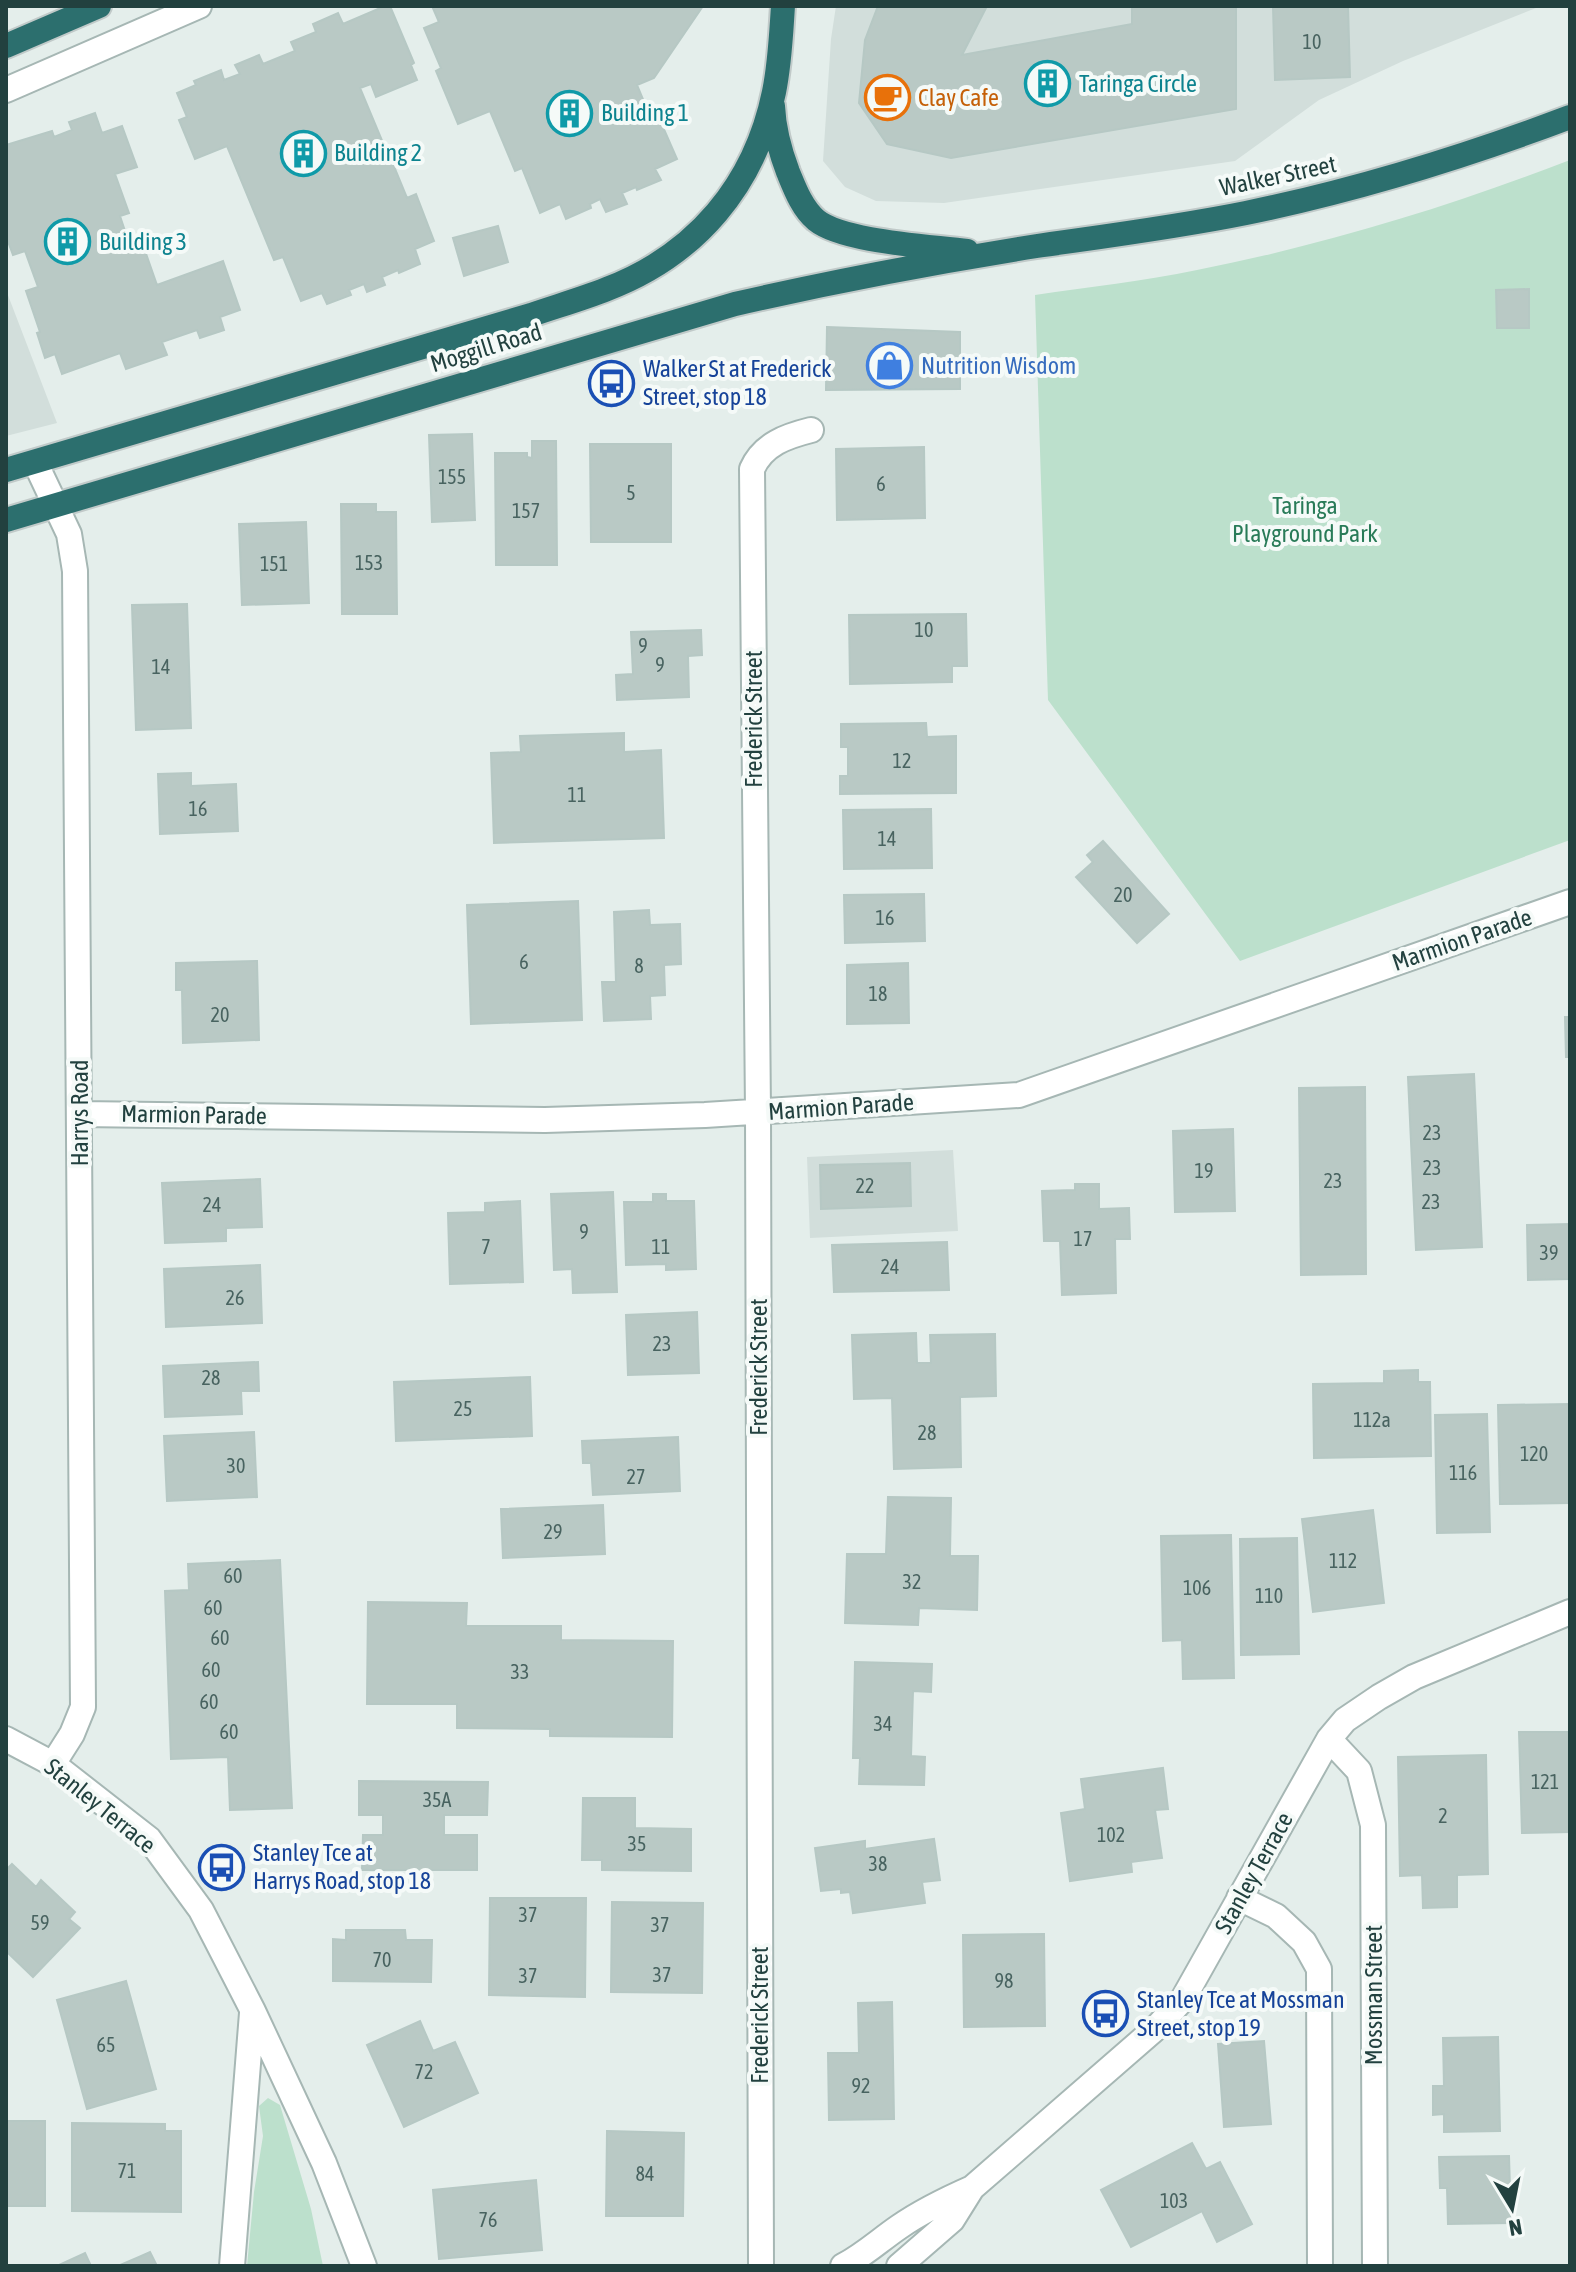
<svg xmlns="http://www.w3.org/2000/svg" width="1576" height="2272" font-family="'Asap Condensed',sans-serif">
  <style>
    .built { fill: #d2dedb }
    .green { fill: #bce0cc }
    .building { fill: #b9c9c5; stroke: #b6c8c4; stroke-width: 2 }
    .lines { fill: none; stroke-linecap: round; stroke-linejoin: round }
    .minor-casing { stroke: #a6b7b4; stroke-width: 28 }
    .highway-casing { stroke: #c1cac9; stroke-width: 28 }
    .minor { stroke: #fff; stroke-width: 24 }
    .highway { stroke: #2c6f6e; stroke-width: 24 }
    .labels { text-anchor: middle; stroke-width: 8; stroke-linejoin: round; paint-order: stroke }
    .number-label { font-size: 20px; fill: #486360 }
    .culture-label { font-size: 24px; fill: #0d838f; stroke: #f5faf8; text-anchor: start }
    .food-label { font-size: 24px; fill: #c56008; stroke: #f5faf8; text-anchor: start }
    .street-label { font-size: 24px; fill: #22413f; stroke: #f5faf8 }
    .shop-label { font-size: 24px; fill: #366cbe; stroke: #f5faf8; text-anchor: start }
    .transit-label { font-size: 24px; fill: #164399; stroke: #f5faf8; text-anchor: start }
    .park-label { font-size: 24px; fill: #297b58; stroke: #f5faf8 }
  </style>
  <rect width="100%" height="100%" fill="#e4eeeb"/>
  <!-- built -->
  <path class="built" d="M836,6H1541L1403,61L1319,100L1235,161L944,203L876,201L845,187L823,161L831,39Z
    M6,290L57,423L6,436Z
    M953,1150L958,1231L810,1238L807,1157Z"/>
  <!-- green -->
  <path class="green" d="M1570,160V840L1240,961L1048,700L1035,295C1089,287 1143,281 1197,270C1324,245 1449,207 1570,160Z
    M268,2098L280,2105L311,2209L323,2266H247L254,2192L263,2136L259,2106Z"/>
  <!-- building -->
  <path class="building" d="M385,6H390L414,63L411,65L417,80L376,97L371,84L360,88L383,143L373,147L380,164L391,159L407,198L416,194L434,241L415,249L420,264L399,273L398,270L382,277L385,285L367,292L364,284L349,290L351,295L327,304L322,293L301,301L283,257L274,260L227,146L195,159L179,120L187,117L177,93L196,85L194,81L221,70L224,80L240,74L235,65L259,55L263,64L295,51L291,42L316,32L313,24L338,13L343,24Z
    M432,6H703L654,78L637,85L649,114L656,111L677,159L655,169L661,180L637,190L636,187L622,193L627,204L606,212L600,199L590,204L591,208L566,219L560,204L540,213L522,168L515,171L490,111L458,124L436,71L441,68L424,28L439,22Z
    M878,6H987L962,55L1132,24V6H1236V109L951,158L887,144L859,103L865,40Z
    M1273,6H1348L1350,77L1275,80Z
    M95,113L102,133L122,126L137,167L115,174L129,213L120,216L132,252L144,248L157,285L223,261L240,310L220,317L224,330L200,338L197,330L162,342L167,355L126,369L120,353L62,374L55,354L45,358L37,333L40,332L26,291L38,287L25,251L13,255L6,236V145L52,131L54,137L72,130L69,122Z
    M498,226L508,262L464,276L453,238Z
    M1529,289V328H1497L1496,290Z
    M827,327L960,332V389L826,390Z
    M472,434L475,520L432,522L429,435Z
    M532,441H556L557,565H496L495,453H527V457L532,458Z
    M590,444H671V542H591Z
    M924,447L925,518L837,520L836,449Z
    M341,504H376V512H396L397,614H342Z
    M306,522L309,603L242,605L239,524Z
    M187,604L191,728L136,730L132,605Z
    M966,614L967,666H952V682L850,684L849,615Z
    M701,630L702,655L688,656L689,697L617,700L616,675L633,674L631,632Z
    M926,723L927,737L956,736V793L840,794V776H848V747H841V724Z
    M624,733V752L661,750L664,838L494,843L491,753L521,752L520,736Z
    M191,773V786L236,784L238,831L160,834L158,774Z
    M931,809L932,868L844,869L843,810Z
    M1103,841L1169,914L1137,943L1076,877L1093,862L1087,855Z
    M924,894L925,941L845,943L844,895Z
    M578,901L582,1020L471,1024L467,905Z
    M649,910L650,925L680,924L681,964L664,965L665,995L650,996L651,1019L604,1021L602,982H616L614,912Z
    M257,961L259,1040L183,1043L182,990H176V963Z
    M908,963L909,1023L847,1024V965Z
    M1565,1017H1570V1057H1566Z
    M1474,1074L1482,1247L1416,1250L1408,1077Z
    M1365,1087L1366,1274L1301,1275L1299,1088Z
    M1233,1129L1235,1211L1175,1212L1173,1131Z
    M910,1163L911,1206L821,1209L820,1165Z
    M260,1179L262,1227L226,1228V1241L165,1243L162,1183Z
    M1075,1184H1099V1209L1129,1208L1130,1239H1115L1116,1293L1062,1295L1060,1241H1044L1042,1191L1075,1190Z
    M613,1192L617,1292L573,1293L572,1269L554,1270L551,1194Z
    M653,1194H666V1201H694L696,1269L666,1270V1264L626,1265L624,1202H653Z
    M520,1201L523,1282L450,1284L448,1213L485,1212V1203Z
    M1570,1224V1279L1528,1280L1527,1225Z
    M947,1242L949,1290L834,1292L832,1245Z
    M260,1265L262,1323L166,1327L164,1269Z
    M697,1312L699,1373L628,1375L626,1315Z
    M916,1333L917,1363H931L930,1335L995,1334L996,1396L960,1397L961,1467L894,1469L892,1398L854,1399L852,1335Z
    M258,1362L259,1391H241L242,1414L165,1417L163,1366Z
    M1418,1370V1382H1430L1431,1456L1314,1458L1313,1384L1384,1383V1371Z
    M530,1377L532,1436L396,1441L394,1382Z
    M1570,1404V1503L1500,1504L1498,1405Z
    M1487,1414L1490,1532L1437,1533L1435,1415Z
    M254,1432L257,1497L167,1501L164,1436Z
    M678,1437L680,1491L593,1495L591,1463H583L582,1441Z
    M888,1497L951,1498L950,1556H978L977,1610L919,1608L918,1625L845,1623L847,1554H886Z
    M603,1505L605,1554L503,1558L501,1509Z
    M1373,1510L1384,1603L1313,1612L1302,1519Z
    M1231,1535L1234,1678L1183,1679L1182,1640L1163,1641L1161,1536Z
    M1297,1538L1299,1654L1241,1655L1240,1539Z
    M280,1560L292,1808L230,1810L228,1757L171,1759L165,1591L189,1590L188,1564Z
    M368,1602L467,1603L466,1626H561V1640L673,1641L672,1737L550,1736V1729L457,1728V1704H367Z
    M855,1662L932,1664L931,1692L913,1691L911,1756L925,1757L924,1785L859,1784L860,1758H853Z
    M1519,1732H1570V1832L1522,1833Z
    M1486,1755L1488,1874L1457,1875V1907L1423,1908L1422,1875L1400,1876L1398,1757Z
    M1163,1768L1168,1809L1155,1810L1162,1858L1131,1862L1132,1872L1070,1881L1061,1813L1085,1809L1081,1779Z
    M359,1781L488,1782L487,1815H444V1835H477V1870H362L363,1835H383V1815H359Z
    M583,1798H635V1828L691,1829V1871L602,1870V1860H582Z
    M934,1839L940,1880L922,1882L925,1903L853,1913L850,1892L841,1893V1889L821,1891L815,1848L865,1841V1849Z
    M12,1864L36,1887L41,1880L75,1912L69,1919L80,1928L33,1977L6,1951V1870Z
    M490,1898H586L585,1997L489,1995Z
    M612,1902L703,1903L702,1993L611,1992Z
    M346,1930H405L406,1940H432L431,1982L333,1981V1939L346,1940Z
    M1044,1934L1045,2026L964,2027L963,1935Z
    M126,1981L156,2089L87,2109L57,2000Z
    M892,2002L894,2119L829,2120L828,2053H859L858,2003Z
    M420,2021L433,2051L455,2042L478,2093L404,2127L367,2045Z
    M1498,2037L1500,2131L1444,2132V2114L1433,2115V2086H1444L1443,2038Z
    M1264,2041L1271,2124L1224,2127L1218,2044Z
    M6,2121H45V2206H6Z
    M72,2123L165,2124V2131H181V2212L72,2211Z
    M607,2131L684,2133L683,2216H606Z
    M1192,2143L1206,2169L1220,2162L1252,2224L1217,2242L1202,2211L1131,2247L1101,2190Z
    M1509,2156L1511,2223L1448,2224L1447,2188H1440L1439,2157Z
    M536,2180L542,2250L439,2259L433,2190Z
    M150,2252L157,2266H118L139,2257Z
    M85,2253L91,2266H57Z"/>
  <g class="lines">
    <defs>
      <path id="minor" d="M6,90L199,6
        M35,462L69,534L75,571L83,1707L72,1734L53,1764
        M80,1114L545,1120L705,1115L1019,1095L1570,902
        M6,1739L53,1764L149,1839L201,1910L253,2011L324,2163L364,2266
        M1329,1739L1359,1771L1373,1825L1375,2266
        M1239,1898L1276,1916L1304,1942L1319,1969L1320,2266
        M232,2266L252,2013
        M761,2266L758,1112L752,469C763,444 787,436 811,430
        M843,2266C864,2255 880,2240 899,2227C922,2211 947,2199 972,2188L1156,2028L1183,1999L1329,1739L1345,1720L1379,1697L1414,1677L1570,1612
        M899,2266L952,2220L972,2188"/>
      <path id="highway" d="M6,46L99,6
        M773,106C774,128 780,151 788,172C795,189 802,208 816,220C843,242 930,246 967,251
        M6,470L531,315C557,306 582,299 607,289C696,255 755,185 774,92C780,63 781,35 783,6
        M6,520L735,304C835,281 936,262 1037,246C1107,236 1177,227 1246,213C1357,190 1464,157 1570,117"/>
    </defs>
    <!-- minor casing -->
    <use href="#minor" class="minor-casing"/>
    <!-- highway casing -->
    <use href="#highway" class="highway-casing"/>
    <!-- minor -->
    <use href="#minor" class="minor"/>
    <!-- highway -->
    <use href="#highway" class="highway"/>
  </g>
  <!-- icons -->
  <defs>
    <symbol id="building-ring" viewBox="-11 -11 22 22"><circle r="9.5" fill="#f5faf8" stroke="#0f9aa8" stroke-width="1.5"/><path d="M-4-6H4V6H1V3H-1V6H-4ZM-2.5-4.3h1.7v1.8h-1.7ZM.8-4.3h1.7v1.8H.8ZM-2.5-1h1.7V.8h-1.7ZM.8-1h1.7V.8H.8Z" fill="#0f9aa8"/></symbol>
    <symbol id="cafe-ring" viewBox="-11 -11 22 22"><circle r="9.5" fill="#f5faf8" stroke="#e8710a" stroke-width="1.5"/><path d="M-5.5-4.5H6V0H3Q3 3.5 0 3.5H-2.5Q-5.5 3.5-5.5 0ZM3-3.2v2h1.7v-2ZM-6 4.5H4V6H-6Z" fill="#e8710a"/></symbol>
    <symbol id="shop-ring" viewBox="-11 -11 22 22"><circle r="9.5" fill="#f5faf8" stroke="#3f7fe0" stroke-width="1.5"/><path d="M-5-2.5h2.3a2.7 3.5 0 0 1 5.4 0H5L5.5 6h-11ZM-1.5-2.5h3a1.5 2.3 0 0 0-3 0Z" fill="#3f7fe0"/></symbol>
    <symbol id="bus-ring" viewBox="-11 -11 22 22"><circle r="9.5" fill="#f5faf8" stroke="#1a4fb4" stroke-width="1.5"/><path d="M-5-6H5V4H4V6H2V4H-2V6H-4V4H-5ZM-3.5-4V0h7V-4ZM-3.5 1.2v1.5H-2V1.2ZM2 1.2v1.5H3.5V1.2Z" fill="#1a4fb4"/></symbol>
  </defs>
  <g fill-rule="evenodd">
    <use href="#building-ring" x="1022" y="58" width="51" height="51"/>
    <use href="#cafe-ring" x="862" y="72" width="51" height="51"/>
    <use href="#building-ring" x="544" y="88" width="51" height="51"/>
    <use href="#building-ring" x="278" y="128" width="51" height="51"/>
    <use href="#building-ring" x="42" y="216" width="51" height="51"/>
    <use href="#shop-ring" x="864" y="340" width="51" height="51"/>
    <use href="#bus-ring" x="586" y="358" width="51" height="51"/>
    <use href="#bus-ring" x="196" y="1842" width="51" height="51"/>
    <use href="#bus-ring" x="1080" y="1988" width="51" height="51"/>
  </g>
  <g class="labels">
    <!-- number labels -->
    <g class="number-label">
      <text x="1312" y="49">10</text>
      <text x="452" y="484">155</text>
      <text x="881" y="491">6</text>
      <text x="631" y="500">5</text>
      <text x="526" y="518">157</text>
      <text x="369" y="570">153</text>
      <text x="274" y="571">151</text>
      <text x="924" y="637">10</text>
      <text x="643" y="653">9</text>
      <text x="660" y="672">9</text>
      <text x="161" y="674">14</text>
      <text x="902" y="768">12</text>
      <text x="577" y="802">11</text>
      <text x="198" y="816">16</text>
      <text x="887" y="846">14</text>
      <text x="1123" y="902">20</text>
      <text x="885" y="925">16</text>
      <text x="524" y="969">6</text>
      <text x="639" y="973">8</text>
      <text x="878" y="1001">18</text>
      <text x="220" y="1022">20</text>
      <text x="1432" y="1140">23</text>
      <text x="1432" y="1175">23</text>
      <text x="1204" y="1178">19</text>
      <text x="1333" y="1188">23</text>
      <text x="865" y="1193">22</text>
      <text x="1431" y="1209">23</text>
      <text x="212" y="1212">24</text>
      <text x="584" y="1239">9</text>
      <text x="1083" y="1246">17</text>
      <text x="486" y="1254">7</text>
      <text x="661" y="1254">11</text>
      <text x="1549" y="1260">39</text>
      <text x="890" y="1274">24</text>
      <text x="235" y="1305">26</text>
      <text x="662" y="1351">23</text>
      <text x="211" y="1385">28</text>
      <text x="463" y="1416">25</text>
      <text x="1372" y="1427">112a</text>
      <text x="927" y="1440">28</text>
      <text x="1534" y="1461">120</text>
      <text x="236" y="1473">30</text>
      <text x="1463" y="1480">116</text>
      <text x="636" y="1484">27</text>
      <text x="553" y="1539">29</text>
      <text x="1343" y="1568">112</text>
      <text x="233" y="1583">60</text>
      <text x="912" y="1589">32</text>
      <text x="1197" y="1595">106</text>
      <text x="1269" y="1603">110</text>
      <text x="213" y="1615">60</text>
      <text x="220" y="1645">60</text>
      <text x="211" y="1677">60</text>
      <text x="520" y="1679">33</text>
      <text x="209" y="1709">60</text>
      <text x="883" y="1731">34</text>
      <text x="229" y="1739">60</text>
      <text x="1545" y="1789">121</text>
      <text x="437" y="1807">35A</text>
      <text x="1443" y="1823">2</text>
      <text x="1111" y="1842">102</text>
      <text x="637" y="1851">35</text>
      <text x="878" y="1871">38</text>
      <text x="528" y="1922">37</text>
      <text x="40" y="1930">59</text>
      <text x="660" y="1932">37</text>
      <text x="382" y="1967">70</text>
      <text x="662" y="1982">37</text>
      <text x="528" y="1983">37</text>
      <text x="1004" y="1988">98</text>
      <text x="106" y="2052">65</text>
      <text x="424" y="2079">72</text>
      <text x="861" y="2093">92</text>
      <text x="127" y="2178">71</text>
      <text x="645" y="2181">84</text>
      <text x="1174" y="2208">103</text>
      <text x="488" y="2227">76</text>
    </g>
    <!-- culture labels -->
    <g class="culture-label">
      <text x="1079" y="92">Taringa Circle</text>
      <text x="601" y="121">Building 1</text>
      <text x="334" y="161">Building 2</text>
      <text x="99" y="250">Building 3</text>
    </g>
    <!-- food labels -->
    <g class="food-label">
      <text x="918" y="106">Clay Cafe</text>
    </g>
    <!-- street labels -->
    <g class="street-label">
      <text transform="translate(1278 176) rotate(-12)" y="8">Walker Street</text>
      <text transform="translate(486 348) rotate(-17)" y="8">Moggill Road</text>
      <text transform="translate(754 719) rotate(-90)" y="8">Frederick Street</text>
      <text transform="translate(1462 940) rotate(-19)" y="8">Marmion Parade</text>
      <text transform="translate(841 1107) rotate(-4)" y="8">Marmion Parade</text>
      <text transform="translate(80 1113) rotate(-90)" y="8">Harrys Road</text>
      <text transform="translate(194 1115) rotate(1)" y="8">Marmion Parade</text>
      <text transform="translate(759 1367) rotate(-90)" y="8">Frederick Street</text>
      <text transform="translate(100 1806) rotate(39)" y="8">Stanley Terrace</text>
      <text transform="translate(1254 1873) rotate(-61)" y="8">Stanley Terrace</text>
      <text transform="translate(1374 1995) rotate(-90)" y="8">Mossman Street</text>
      <text transform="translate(760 2015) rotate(-90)" y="8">Frederick Street</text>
    </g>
    <!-- shop labels -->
    <g class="shop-label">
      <text x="921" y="374">Nutrition Wisdom</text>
    </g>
    <!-- transit labels -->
    <g class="transit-label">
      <text x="643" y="377">Walker St at Frederick<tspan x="643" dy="28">Street, stop 18</tspan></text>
      <text x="253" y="1861">Stanley Tce at<tspan x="253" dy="28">Harrys Road, stop 18</tspan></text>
      <text x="1137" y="2008">Stanley Tce at Mossman<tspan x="1137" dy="28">Street, stop 19</tspan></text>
    </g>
    <!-- park labels -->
    <g class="park-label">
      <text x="1305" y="514">Taringa<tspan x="1305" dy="28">Playground Park</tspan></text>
    </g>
  </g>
  <!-- border -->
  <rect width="1576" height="2272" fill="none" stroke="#22413f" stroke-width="16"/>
  <!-- north arrow -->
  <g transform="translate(1512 2208) rotate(170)" stroke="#f5faf8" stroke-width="6" paint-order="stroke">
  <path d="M0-6L14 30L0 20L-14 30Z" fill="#22413f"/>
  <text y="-12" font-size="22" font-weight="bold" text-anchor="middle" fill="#22413f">N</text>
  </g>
</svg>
